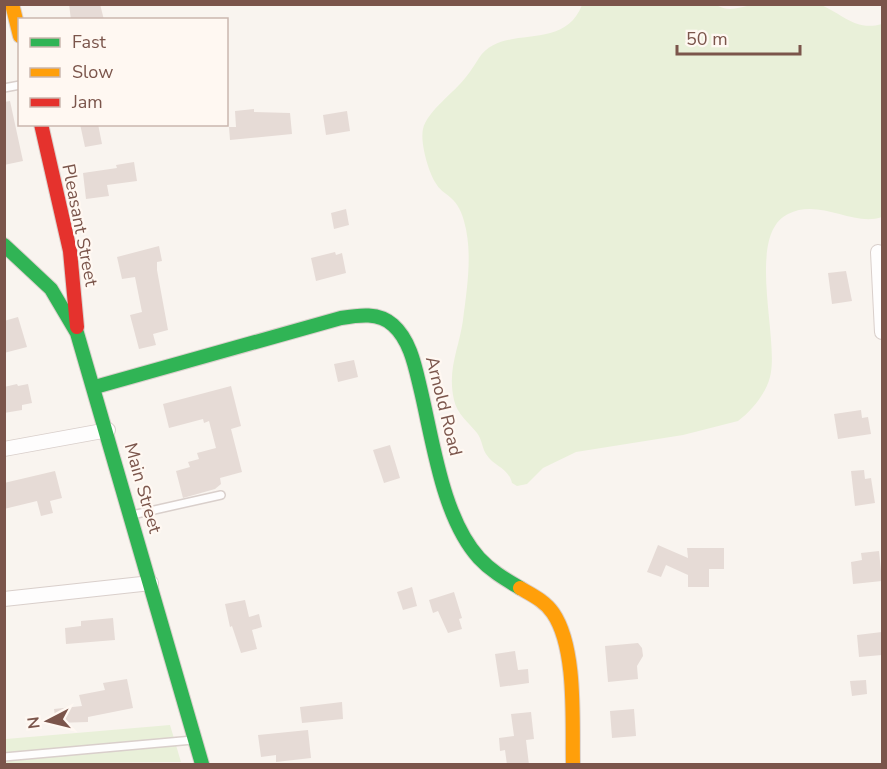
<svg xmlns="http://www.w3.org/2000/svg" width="887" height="769" font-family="'Nunito Sans',sans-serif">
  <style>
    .green { fill: #e9f0d9 }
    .building { fill: #e6dbd6 }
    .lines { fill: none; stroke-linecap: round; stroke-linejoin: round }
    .lane-casing { stroke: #d9cfcb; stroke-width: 10 }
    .street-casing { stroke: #d9cfcb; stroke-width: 16 }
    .fast-casing { stroke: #dad0cc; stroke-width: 16 }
    .slow-casing { stroke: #dad0cc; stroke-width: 16 }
    .jam-casing { stroke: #dad0cc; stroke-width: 16 }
    .lane { stroke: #fefdfd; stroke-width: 7 }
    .street { stroke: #fefdfd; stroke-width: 14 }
    .fast { stroke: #30b455; stroke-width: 14 }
    .slow { stroke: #ff9f0a; stroke-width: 14 }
    .jam { stroke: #e5322d; stroke-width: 14 }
    .labels { text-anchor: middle; stroke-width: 4.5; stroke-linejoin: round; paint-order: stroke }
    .street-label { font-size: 18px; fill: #7b554b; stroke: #fff8f2 }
  </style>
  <rect width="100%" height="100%" fill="#f9f4ef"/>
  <!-- green -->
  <path class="green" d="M716,5C729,12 737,8 752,5C759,3 810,2 818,4C841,12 855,32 882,24V217C853,227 820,198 788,214C745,235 780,340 770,377C766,393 752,411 738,421L683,435L576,452L543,468L527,484L517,486L512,483C508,467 494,467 486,454C482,448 482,439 477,433C469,423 457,414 454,400C447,369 459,349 463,320C467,289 473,252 464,221C457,194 443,197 435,182C428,170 420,142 423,129C427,111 455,92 466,77C471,71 475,64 479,58C502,22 563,54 582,5Z
    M170,725L181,762L5,764L4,734L6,739Z"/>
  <!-- building -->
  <path class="building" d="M69,4H100L104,20H71Z
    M10,101L23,161L4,165V102Z
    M254,109V112L290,113L292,134L230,140L229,127H236L235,111Z
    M347,111L350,131L326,135L323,115Z
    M80,124H98L102,144L85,147Z
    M134,162L137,181L107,185L109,196L86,199L83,173L117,168L116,165Z
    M346,209L349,225L334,229L331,213Z
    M159,246L162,261L157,262V270L168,330L153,334L156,345L139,349L130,315L142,312L135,277L122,279L117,257Z
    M335,252L336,255L342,253L346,273L316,281L311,258Z
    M846,271L852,301L832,304L828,273Z
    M18,317L27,347L4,353V321Z
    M354,360L358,377L338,382L334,364Z
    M17,384L18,386L28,384L32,403L22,405V410L4,413V387Z
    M231,386L241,426L231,429L242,472L220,478L221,484L215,489L183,498L176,471L190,467L188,462L199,459L197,453L216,448L209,421L204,423L203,419L169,428L163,404Z
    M861,410L862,418L868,417L871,434L838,439L834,414Z
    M390,445L400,478L384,483L373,450Z
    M864,470L865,479L871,478L875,503L855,506L851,471Z
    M55,471L62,498L50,501L53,513L41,516L37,501L4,509V483Z
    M658,545L688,558L687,548H724V569H709V587H688V575L666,565L661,577L647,572Z
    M879,551L882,581L853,584L851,562L862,560L861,553Z
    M412,587L417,606L403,610L397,592Z
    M454,592L462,618L459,619L462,629L448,633L438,611L433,613L429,600Z
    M245,600L249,617L259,614L262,627L252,630L257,649L241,653L232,626L230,627L225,604Z
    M113,618L115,640L66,644L65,628L81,626V621Z
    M882,632V655L859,657L857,635Z
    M638,643L642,648L643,656L637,666L638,679L608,682L605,646Z
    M515,651L518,670L528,669L529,683L500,687L495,654Z
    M127,679L133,708L88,717V722L56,723L54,709L82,706L79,695L105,690L103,683Z
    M866,680L867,694L852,696L850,681Z
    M342,702L343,719L302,723L300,707Z
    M634,709L636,736L612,738L610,711Z
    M531,712L534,739L526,740L529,765H507L505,750L500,751L499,738L514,736L511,714Z
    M308,730L311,758L276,762V755L261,757L258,735Z"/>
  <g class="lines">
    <defs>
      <path id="lane" d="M4,88L20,85
        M132,515L221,495
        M4,757L193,740"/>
      <path id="street" d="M878,252L882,332
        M4,449L108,430
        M4,599L151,583"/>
      <path id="fast" d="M4,245L51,289L77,333L202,764
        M95,387L341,318C359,315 379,312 393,325C410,340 415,366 420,387C433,440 442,517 479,558C491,571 505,579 520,588"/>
      <path id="slow" d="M12,4L20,36
        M520,588C532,595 545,601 553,613C577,648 572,722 573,764"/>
      <path id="jam" d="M41,124L70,251L77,327"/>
    </defs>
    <!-- lane casing -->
    <use href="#lane" class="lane-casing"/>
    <!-- street casing -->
    <use href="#street" class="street-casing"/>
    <!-- fast casing -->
    <use href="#fast" class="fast-casing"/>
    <!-- slow casing -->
    <use href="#slow" class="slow-casing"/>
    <!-- jam casing -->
    <use href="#jam" class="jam-casing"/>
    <!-- lane -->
    <use href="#lane" class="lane"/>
    <!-- street -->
    <use href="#street" class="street"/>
    <!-- fast -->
    <use href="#fast" class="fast"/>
    <!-- slow -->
    <use href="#slow" class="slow"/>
    <!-- jam -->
    <use href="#jam" class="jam"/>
  </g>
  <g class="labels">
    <!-- street labels -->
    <g class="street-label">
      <text transform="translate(80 225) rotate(79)" y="6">Pleasant Street</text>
      <text transform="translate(444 406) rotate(76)" y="6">Arnold Road</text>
      <text transform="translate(143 488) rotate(74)" y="6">Main Street</text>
    </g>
  </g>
  <!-- border -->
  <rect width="887" height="769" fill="none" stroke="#7b554b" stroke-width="12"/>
  <!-- legend -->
  <rect x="18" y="18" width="210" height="108" fill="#fff8f2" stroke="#cab7af" stroke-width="1.5"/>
  <rect x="30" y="38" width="30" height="9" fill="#30b455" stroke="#cab7af" stroke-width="1.5"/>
  <text x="72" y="48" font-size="18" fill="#7b554b">Fast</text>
  <rect x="30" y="68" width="30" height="9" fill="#ff9f0a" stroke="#cab7af" stroke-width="1.5"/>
  <text x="72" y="78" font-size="18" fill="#7b554b">Slow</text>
  <rect x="30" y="98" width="30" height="9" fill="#e5322d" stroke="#cab7af" stroke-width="1.5"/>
  <text x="72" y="108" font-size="18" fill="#7b554b">Jam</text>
  <!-- north arrow -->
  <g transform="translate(48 721) rotate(263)" stroke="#fff8f2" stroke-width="4.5" paint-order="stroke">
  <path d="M0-4.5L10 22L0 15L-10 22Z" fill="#7b554b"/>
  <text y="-9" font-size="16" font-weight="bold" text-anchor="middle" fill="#7b554b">N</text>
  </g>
  <!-- scale -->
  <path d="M677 45v9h123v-9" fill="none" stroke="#7b554b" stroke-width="3"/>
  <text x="686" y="45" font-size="18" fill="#7b554b" stroke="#fff8f2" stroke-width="4.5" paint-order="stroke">50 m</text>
</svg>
